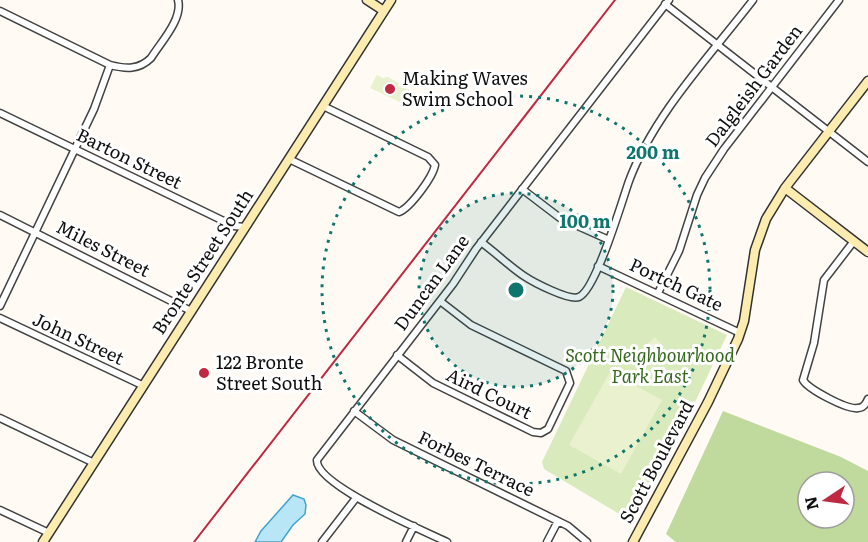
<svg xmlns="http://www.w3.org/2000/svg" width="868" height="542" font-family="Literata,serif">
  <style>
    .green { fill: #d9eabd }
    .forest { fill: #bfda9c; fill-rule: evenodd }
    .pitch { fill: #e9f1ce }
    .water { fill: #b9e6f6; stroke: #41a4cc; stroke-width: 1.5 }
    .lines { fill: none; stroke-linecap: round; stroke-linejoin: round }
    .street-casing { stroke: #434343; stroke-width: 9 }
    .secondary-casing { stroke: #323232; stroke-width: 11 }
    .street { stroke: #fff; stroke-width: 6 }
    .secondary { stroke: #fdecb0; stroke-width: 8 }
    .rail { stroke: #bf2941; stroke-width: 2 }
    .ring { fill: none; stroke: #0f766e; stroke-width: 3; stroke-dasharray: 3 6 }
    .poi-dot { fill: #bf2941; stroke: #fff; stroke-width: 2 }
    .labels { text-anchor: middle; stroke-width: 6; stroke-linejoin: round; paint-order: stroke }
    .poi-label { font-size: 18px; fill: #101010; stroke: #fff; text-anchor: start }
    .street-label { font-size: 18px; fill: #101010; stroke: #fff }
    .park-label { font-size: 18px; font-style: italic; fill: #376820; stroke: #fff }
    .centre { fill: #0f766e; stroke: #fff; stroke-width: 3 }
    .ring-label { font-size: 18px; text-anchor: middle; font-weight: bold; fill: #0f766e; stroke: #fff; stroke-width: 6; stroke-linejoin: round; paint-order: stroke }
  </style>
  <rect width="100%" height="100%" fill="#fffbf4"/>
  <!-- green -->
  <path class="green" d="M626,287L727,335L695,402L631,521L544,469L542,462Z"/>
  <!-- forest -->
  <path class="forest" d="M723,411L841,457L868,471V542H676L666,534ZM808,482H844V518H808Z"/>
  <!-- pitch -->
  <path class="pitch" d="M377,75L383,78L388,77L399,83L398,86L410,90L404,104L370,88Z
    M655,337L664,347L655,355L646,345Z
    M610,372L662,400L621,474L569,445Z"/>
  <!-- water -->
  <path class="water" d="M293,495L304,499L306,505L305,514L293,525L281,542H255L261,531Z"/>
  <g class="lines">
    <defs>
      <path id="street" d="M665,4L868,162
        M0,11L110,65C126,69 139,70 151,58C161,42 183,19 178,0
        M0,113L234,226L245,227
        M289,159L399,212C410,208 433,177 435,165L428,157L323,106
        M522,189L560,218L609,240
        M0,215L191,311
        M854,241L824,280L814,343L803,380C808,389 847,410 858,408C863,408 866,404 868,399
        M481,242C496,253 509,266 524,276C533,282 569,301 579,297C596,290 622,201 629,181C654,114 710,56 753,0
        M598,266L740,333
        M658,293L679,251L697,195L705,178L724,149L839,0
        M0,306L94,109L110,65
        M0,318L144,386
        M397,355L433,383L533,432L541,433L548,429L570,383L566,371L471,325L440,301
        M354,411L393,440L568,526L587,542
        M0,418L94,463
        M0,510L49,533
        M322,542L356,498
        M406,542L414,526
        M447,542C424,531 315,485 317,460L453,284L476,249L669,0
        M547,542L558,521"/>
      <path id="secondary" d="M367,0L384,11
        M785,188L868,252
        M43,542L391,0
        M633,542L708,402L738,339L744,321L755,250L766,219L785,188L868,81"/>
    </defs>
    <!-- street casing -->
    <use href="#street" class="street-casing"/>
    <!-- secondary casing -->
    <use href="#secondary" class="secondary-casing"/>
    <!-- street -->
    <use href="#street" class="street"/>
    <!-- secondary -->
    <use href="#secondary" class="secondary"/>
    <!-- rail -->
    <path class="rail" d="M194,542L615,0"/>
  </g>
  <!-- distance rings -->
  <circle cx="516" cy="290" r="97" fill="#0f766e" fill-opacity=".12"/>
  <g class="ring">
    <circle cx="516" cy="290" r="97"/>
    <circle cx="516" cy="290" r="194"/>
  </g>
  <!-- markers -->
  <g class="poi-dot">
    <circle cx="390" cy="89" r="6"/>
    <circle cx="204" cy="373" r="6"/>
  </g>
  <g class="labels">
    <!-- poi labels -->
    <g class="poi-label">
      <text x="402" y="85">Making Waves<tspan x="402" dy="21">Swim School</tspan></text>
      <text x="216" y="369">122 Bronte<tspan x="216" dy="21">Street South</tspan></text>
    </g>
    <!-- street labels -->
    <g class="street-label">
      <text transform="translate(754 86) rotate(-53)" y="6">Dalgleish Garden</text>
      <text transform="translate(129 159) rotate(26)" y="6">Barton Street</text>
      <text transform="translate(103 249) rotate(27)" y="6">Miles Street</text>
      <text transform="translate(203 262) rotate(-57)" y="6">Bronte Street South</text>
      <text transform="translate(432 283) rotate(-54)" y="6">Duncan Lane</text>
      <text transform="translate(676 285) rotate(25)" y="6">Portch Gate</text>
      <text transform="translate(78 339) rotate(25)" y="6">John Street</text>
      <text transform="translate(489 394) rotate(26)" y="6">Aird Court</text>
      <text transform="translate(657 462) rotate(-62)" y="6">Scott Boulevard</text>
      <text transform="translate(476 464) rotate(26)" y="6">Forbes Terrace</text>
    </g>
    <!-- park labels -->
    <g class="park-label">
      <text x="650" y="362">Scott Neighbourhood<tspan x="650" dy="21">Park East</tspan></text>
    </g>
  </g>
  <circle cx="516" cy="290" r="9" class="centre"/>
  <g class="ring-label">
    <text x="653" y="159">200 m</text>
    <text x="585" y="228">100 m</text>
  </g>
  <!-- north arrow -->
  <g transform="translate(826 500) rotate(257)"><circle r="28" fill="#ffffff" stroke="#9f9f9f" stroke-width="1.5"/>
  <path d="M0-4.5L10 22L0 15L-10 22Z" fill="#bf2941"/>
  <text y="-9" font-size="16" font-weight="bold" text-anchor="middle" fill="#101010">N</text>
  </g>
</svg>
